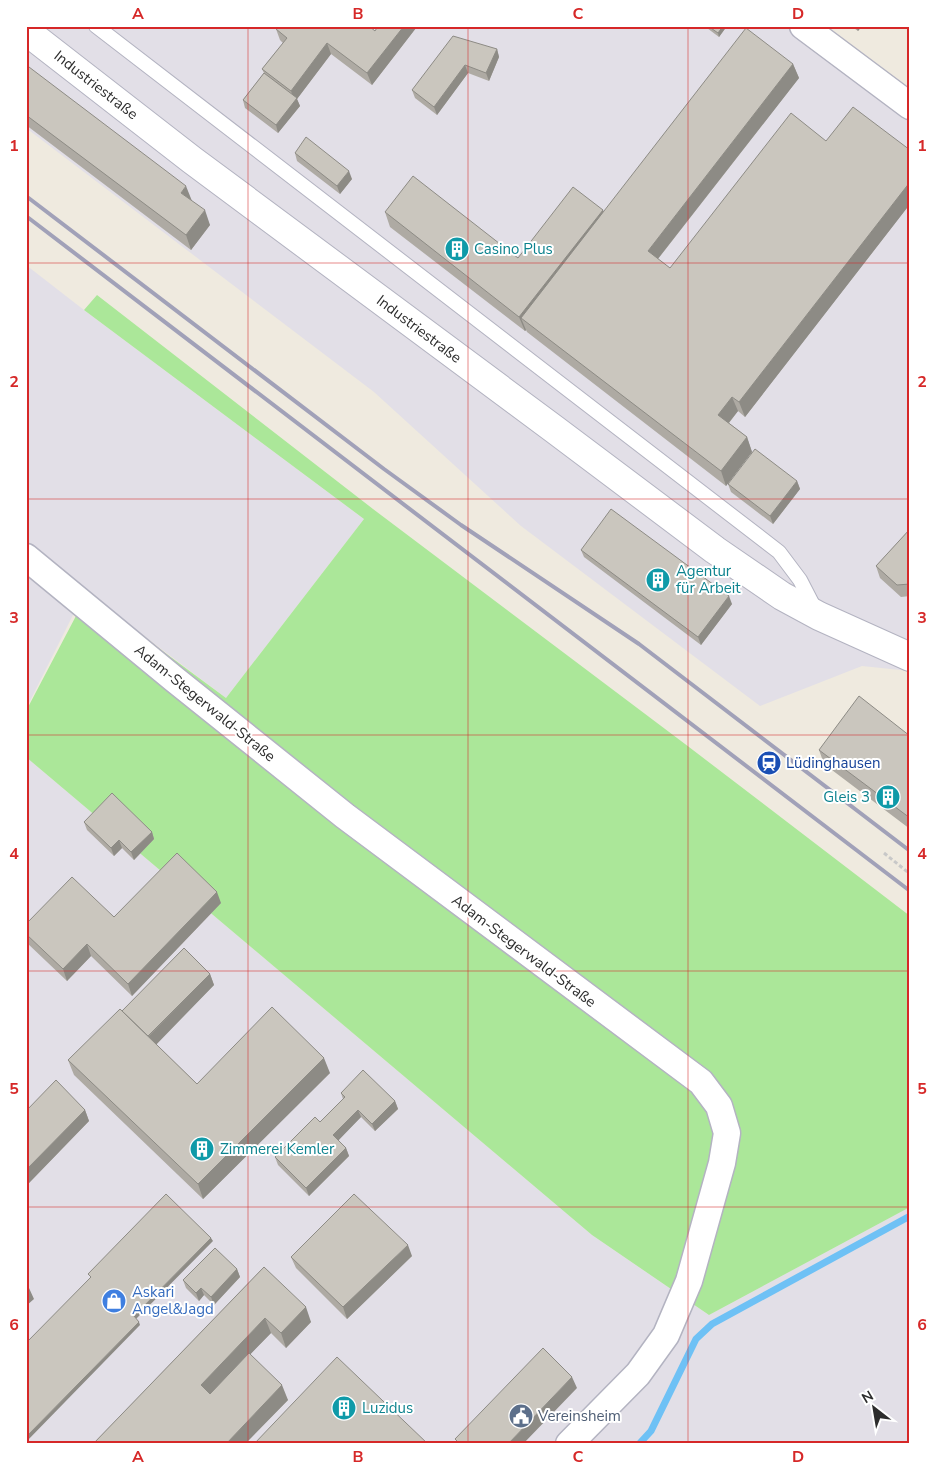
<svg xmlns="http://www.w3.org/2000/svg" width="936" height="1470" font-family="'Nunito Sans',sans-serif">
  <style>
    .industrial { fill: #e2dfe7 }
    .green { fill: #abe799 }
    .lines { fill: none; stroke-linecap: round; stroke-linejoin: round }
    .stream { stroke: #6ec1f5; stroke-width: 7 }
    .lane-casing { stroke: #b3b3c1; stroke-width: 16 }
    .street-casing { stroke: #b3b3c1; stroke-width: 29 }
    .secondary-casing { stroke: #b3b3c1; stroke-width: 30 }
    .path { stroke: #c8c8c8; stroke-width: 3; stroke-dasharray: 4 2.5; stroke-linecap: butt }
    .lane { stroke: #fff; stroke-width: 14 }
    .street { stroke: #fff; stroke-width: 26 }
    .secondary { stroke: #fff; stroke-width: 28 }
    .rail { stroke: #a1a1b8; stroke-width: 4 }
    .wall { fill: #aeaaa3 }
    .shaded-wall { fill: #8d8b85 }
    .building { fill: #cac6be; stroke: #8d8b85 }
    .grid { fill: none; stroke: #d62828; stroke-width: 1; stroke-opacity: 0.55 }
    .labels { text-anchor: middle; stroke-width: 4; stroke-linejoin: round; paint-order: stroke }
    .street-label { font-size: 15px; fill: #2d2d2d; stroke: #fff }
    .culture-label { font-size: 15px; fill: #0d838f; stroke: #fff; text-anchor: start }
    .transit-label { font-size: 15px; fill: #164399; stroke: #fff; text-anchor: start }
    .shop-label { font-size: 15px; fill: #366cbe; stroke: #fff; text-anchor: start }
    .service-label { font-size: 15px; fill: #4e5e75; stroke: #fff; text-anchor: start }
    .neatline { fill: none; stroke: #d62828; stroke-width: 2 }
    .grid-label { font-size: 16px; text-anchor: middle; font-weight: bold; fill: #d62828 }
  </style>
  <rect width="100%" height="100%" fill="#efeadf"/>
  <!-- industrial -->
  <path class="industrial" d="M26,26H794L910,113V671L862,666L760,706L521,526L374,392L26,128Z
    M26,265L84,310L364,519L226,698L85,591L26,709Z
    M26,757L592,1235L709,1315L910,1207V1444H26Z"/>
  <!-- green -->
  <path class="green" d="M97,295L373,509L689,747L910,916V1207L709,1315L592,1235L26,757V711L87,595L226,698L364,519L84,310Z"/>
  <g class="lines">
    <!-- stream -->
    <path class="stream" d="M639,1444L651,1431L696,1339L712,1324L910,1216"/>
    <defs>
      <path id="lane" d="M96,26L779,552L800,580L816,611"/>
      <path id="street" d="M803,26L910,106
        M26,557L174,679L345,816L701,1082L719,1106L727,1133L722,1163L689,1281L666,1335L638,1374L569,1444"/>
      <path id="secondary" d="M26,31L192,160L554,429L715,550L782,596L819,616L910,657"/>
    </defs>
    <!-- lane casing -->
    <use href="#lane" class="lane-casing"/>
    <!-- street casing -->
    <use href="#street" class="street-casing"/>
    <!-- secondary casing -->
    <use href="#secondary" class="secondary-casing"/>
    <!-- path -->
    <path class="path" d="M884,853L910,874"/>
    <!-- lane -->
    <use href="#lane" class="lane"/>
    <!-- street -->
    <use href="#street" class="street"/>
    <!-- secondary -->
    <use href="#secondary" class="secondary"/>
    <!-- rail -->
    <path class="rail" d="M26,196L384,469L461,525L639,644L910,851
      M26,216L910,891"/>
  </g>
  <!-- wall -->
  <path class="wall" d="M706,26H727L719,37L707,28Z
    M851,26H862L858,31Z
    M416,28L372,85L331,54L297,99L300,106L278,133L245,108L243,100L264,73L262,69L283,43L280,40L276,29L375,31Z
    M497,49L499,57L489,81L468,73L437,115L415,98L412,90Z
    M793,64L799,78L658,259L670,268L826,141L910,150V204L745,417L738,411L729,423L747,437L752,452L726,486L527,332L526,330L525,331L390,227L385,212L518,258L603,210V212Z
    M26,71L192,201L210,225L191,250L26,125Z
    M295,153L352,179L340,194L297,161Z
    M797,481L800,489L773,524L731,492L728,484Z
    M910,529V596L901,597L880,578L876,566Z
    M581,550L732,604L701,645L584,557Z
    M910,736V829L824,764L819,750Z
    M84,822L152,832L154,839L134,860L122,848L114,856L87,830Z
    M221,903L132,996L91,956L67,981L26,942V924L114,917Z
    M210,974L214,985L156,1044L197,1084L330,1073L203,1199L74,1075L68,1060L122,1011Z
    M341,1093L395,1101L398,1109L375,1131L361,1117L338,1140L346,1148L349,1156L309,1196L278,1165L275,1157L320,1122L343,1099Z
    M85,1110L89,1121L29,1183H26V1111Z
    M412,1256L347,1319L296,1268L291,1257Z
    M264,1267L311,1322L286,1348L271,1333L250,1354L288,1400L245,1444H93Z
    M237,1269L240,1277L214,1305L204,1295L199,1301L186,1288L183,1280Z"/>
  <!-- shaded-wall -->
  <path class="shaded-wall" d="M404,26H416V28L372,85L367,73Z
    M723,26H727L719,37L718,33Z
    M856,26H862L858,31Z
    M327,43L331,54L297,99L300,106L278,133L276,125L294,101L291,91Z
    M497,49L499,57L489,81L486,73Z
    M793,64L799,78L653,265L648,251Z
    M465,65L468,73L437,115L434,107Z
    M349,171L352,179L340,194L337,186Z
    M910,182V204L745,417L739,402Z
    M186,186L192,201L181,193Z
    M205,210L210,225L191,250L186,235Z
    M603,210L608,225L521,318L526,330L525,331L519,317Z
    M732,397L738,411L723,430L718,415Z
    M747,437L752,452L726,486L721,471Z
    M797,481L800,489L773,524L770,516Z
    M729,596L732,604L701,645L698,637Z
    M152,832L154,839L134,860L131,852Z
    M119,840L122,848L114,856L111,848Z
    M217,892L221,903L132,996L128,984Z
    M87,944L91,956L67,981L63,969Z
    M210,974L214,985L152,1049L148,1037Z
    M324,1058L330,1073L203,1199L198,1184Z
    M395,1101L398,1109L375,1131L372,1124Z
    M85,1110L89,1121L29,1183L26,1174V1170Z
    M358,1110L361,1117L336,1143L333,1135Z
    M346,1148L349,1156L309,1196L306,1188Z
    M211,1238L213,1241L135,1320L134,1316Z
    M408,1245L412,1256L347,1319L343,1307Z
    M237,1269L240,1277L214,1305L211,1297Z
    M29,1288L34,1299L26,1306V1291Z
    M201,1288L204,1295L199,1301L196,1293Z
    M306,1307L311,1322L286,1348L281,1333Z
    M265,1318L271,1333L206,1400L201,1385Z
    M139,1322L140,1325L26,1442V1437Z
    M572,1377L577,1388L523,1444H508Z
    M282,1385L288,1400L245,1444H226Z"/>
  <!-- building -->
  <path class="building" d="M278,26H369L375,31L378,26H404L367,73L327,43L291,91L262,69L287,38L276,29Z
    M708,26H723L718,33Z
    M746,28L793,64L648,251L670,268L791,113L826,141L853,107L910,150V182L739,402L732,397L718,415L747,437L721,471L521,318Z
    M453,36L497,49L486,73L465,65L434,107L412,90Z
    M29,67L186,186L181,193L205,210L186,235L26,115V71Z
    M264,73L297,98L276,125L243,100Z
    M306,137L349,171L337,186L295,153Z
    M413,176L518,258L573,187L603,210L519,317L385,212Z
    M755,449L797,481L770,516L728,484Z
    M611,509L729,596L698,637L581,550Z
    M910,529V584L897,585L876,566Z
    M859,696L910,736V818L819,750Z
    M112,793L152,832L131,852L119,840L111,848L84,822Z
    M177,853L217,892L128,984L87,944L63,969L26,934V924L72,877L114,917Z
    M184,948L210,974L148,1036L122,1011Z
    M272,1007L324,1058L198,1184L68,1060L120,1009L197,1084Z
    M363,1070L395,1101L372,1124L358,1110L333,1135L346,1148L306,1188L275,1157L315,1117L320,1122L345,1097L341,1093Z
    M56,1080L85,1110L26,1170V1111Z
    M166,1194L211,1238L134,1316L139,1322L26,1437V1343L91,1277L88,1274Z
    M354,1194L408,1245L343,1307L291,1257Z
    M215,1248L237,1269L211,1297L201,1288L196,1293L183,1280Z
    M264,1267L306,1307L281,1333L265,1318L201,1385L210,1394L249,1353L282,1385L226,1444H93Z
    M26,1285L29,1288L26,1291Z
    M543,1348L572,1377L508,1444H460L455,1439Z
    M337,1357L428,1444H254Z"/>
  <!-- grid -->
  <path class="grid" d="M248,26V1444M468,26V1444M688,26V1444M26,263H910M26,499H910M26,735H910M26,971H910M26,1207H910"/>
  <!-- icons -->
  <defs>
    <symbol id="building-disc" viewBox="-11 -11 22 22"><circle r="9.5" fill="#0f9aa8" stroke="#fff"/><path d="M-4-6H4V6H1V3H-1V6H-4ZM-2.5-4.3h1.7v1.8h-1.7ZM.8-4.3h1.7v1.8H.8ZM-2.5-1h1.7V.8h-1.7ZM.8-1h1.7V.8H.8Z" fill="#fff"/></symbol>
    <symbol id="station-disc" viewBox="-11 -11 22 22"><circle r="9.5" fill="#1a4fb4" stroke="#fff"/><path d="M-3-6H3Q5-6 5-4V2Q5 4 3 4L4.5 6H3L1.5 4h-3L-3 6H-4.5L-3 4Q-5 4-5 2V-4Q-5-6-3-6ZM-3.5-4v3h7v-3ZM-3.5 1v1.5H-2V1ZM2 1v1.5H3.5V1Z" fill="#fff"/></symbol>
    <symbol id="shop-disc" viewBox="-11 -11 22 22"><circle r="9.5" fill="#3f7fe0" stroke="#fff"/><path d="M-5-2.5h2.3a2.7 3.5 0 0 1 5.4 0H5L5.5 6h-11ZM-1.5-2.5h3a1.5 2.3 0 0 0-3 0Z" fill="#fff"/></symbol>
    <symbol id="civic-disc" viewBox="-11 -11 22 22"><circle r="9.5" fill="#5c6f8a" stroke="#fff"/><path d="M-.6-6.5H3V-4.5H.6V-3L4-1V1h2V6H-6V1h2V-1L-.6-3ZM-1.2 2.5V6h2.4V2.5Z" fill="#fff"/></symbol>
  </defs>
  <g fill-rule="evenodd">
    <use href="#building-disc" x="443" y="235" width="28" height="28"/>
    <use href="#building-disc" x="644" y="566" width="28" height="28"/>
    <use href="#station-disc" x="755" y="749" width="28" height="28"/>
    <use href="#building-disc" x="874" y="783" width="28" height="28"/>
    <use href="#building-disc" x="188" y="1135" width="28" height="28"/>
    <use href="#shop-disc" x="100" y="1287" width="28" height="28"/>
    <use href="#building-disc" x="330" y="1394" width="28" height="28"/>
    <use href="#civic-disc" x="507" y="1402" width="28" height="28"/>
  </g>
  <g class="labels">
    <!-- street labels -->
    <g class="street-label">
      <text transform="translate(96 85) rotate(38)" y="5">Industriestraße</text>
      <text transform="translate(419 329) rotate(37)" y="5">Industriestraße</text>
      <text transform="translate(205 703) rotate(39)" y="5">Adam-Stegerwald-Straße</text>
      <text transform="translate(524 951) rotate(37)" y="5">Adam-Stegerwald-Straße</text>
    </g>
    <!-- culture labels -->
    <g class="culture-label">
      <text x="474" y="254">Casino Plus</text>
      <text x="676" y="576">Agentur<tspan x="676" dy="17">für Arbeit</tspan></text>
      <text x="870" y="802" text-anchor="end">Gleis 3</text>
      <text x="220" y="1154">Zimmerei Kemler</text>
      <text x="362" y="1413">Luzidus</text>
    </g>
    <!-- transit labels -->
    <g class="transit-label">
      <text x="786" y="768">Lüdinghausen</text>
    </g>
    <!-- shop labels -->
    <g class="shop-label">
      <text x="132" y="1297">Askari<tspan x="132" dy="17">Angel&amp;Jagd</tspan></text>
    </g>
    <!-- service labels -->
    <g class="service-label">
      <text x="538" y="1421">Vereinsheim</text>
    </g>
  </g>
  <!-- border -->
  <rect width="936" height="1470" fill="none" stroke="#ffffff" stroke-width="55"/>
  <!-- north arrow -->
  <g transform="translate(874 1408) rotate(329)" stroke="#ffffff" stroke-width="4" paint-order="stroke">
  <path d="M0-4L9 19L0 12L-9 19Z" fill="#2d2d2d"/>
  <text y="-8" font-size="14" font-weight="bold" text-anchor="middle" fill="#2d2d2d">N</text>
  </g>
  <rect x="28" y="28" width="880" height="1414" class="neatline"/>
  <g class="grid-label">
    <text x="138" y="19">A</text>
    <text x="358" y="19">B</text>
    <text x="578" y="19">C</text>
    <text x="798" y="19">D</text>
    <text x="14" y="151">1</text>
    <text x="922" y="151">1</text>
    <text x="14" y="387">2</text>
    <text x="922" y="387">2</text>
    <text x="14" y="623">3</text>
    <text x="922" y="623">3</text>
    <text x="14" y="859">4</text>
    <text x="922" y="859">4</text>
    <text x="14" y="1094">5</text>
    <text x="922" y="1094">5</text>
    <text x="14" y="1330">6</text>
    <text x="922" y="1330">6</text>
    <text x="138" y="1462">A</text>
    <text x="358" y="1462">B</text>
    <text x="578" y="1462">C</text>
    <text x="798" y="1462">D</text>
  </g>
</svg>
